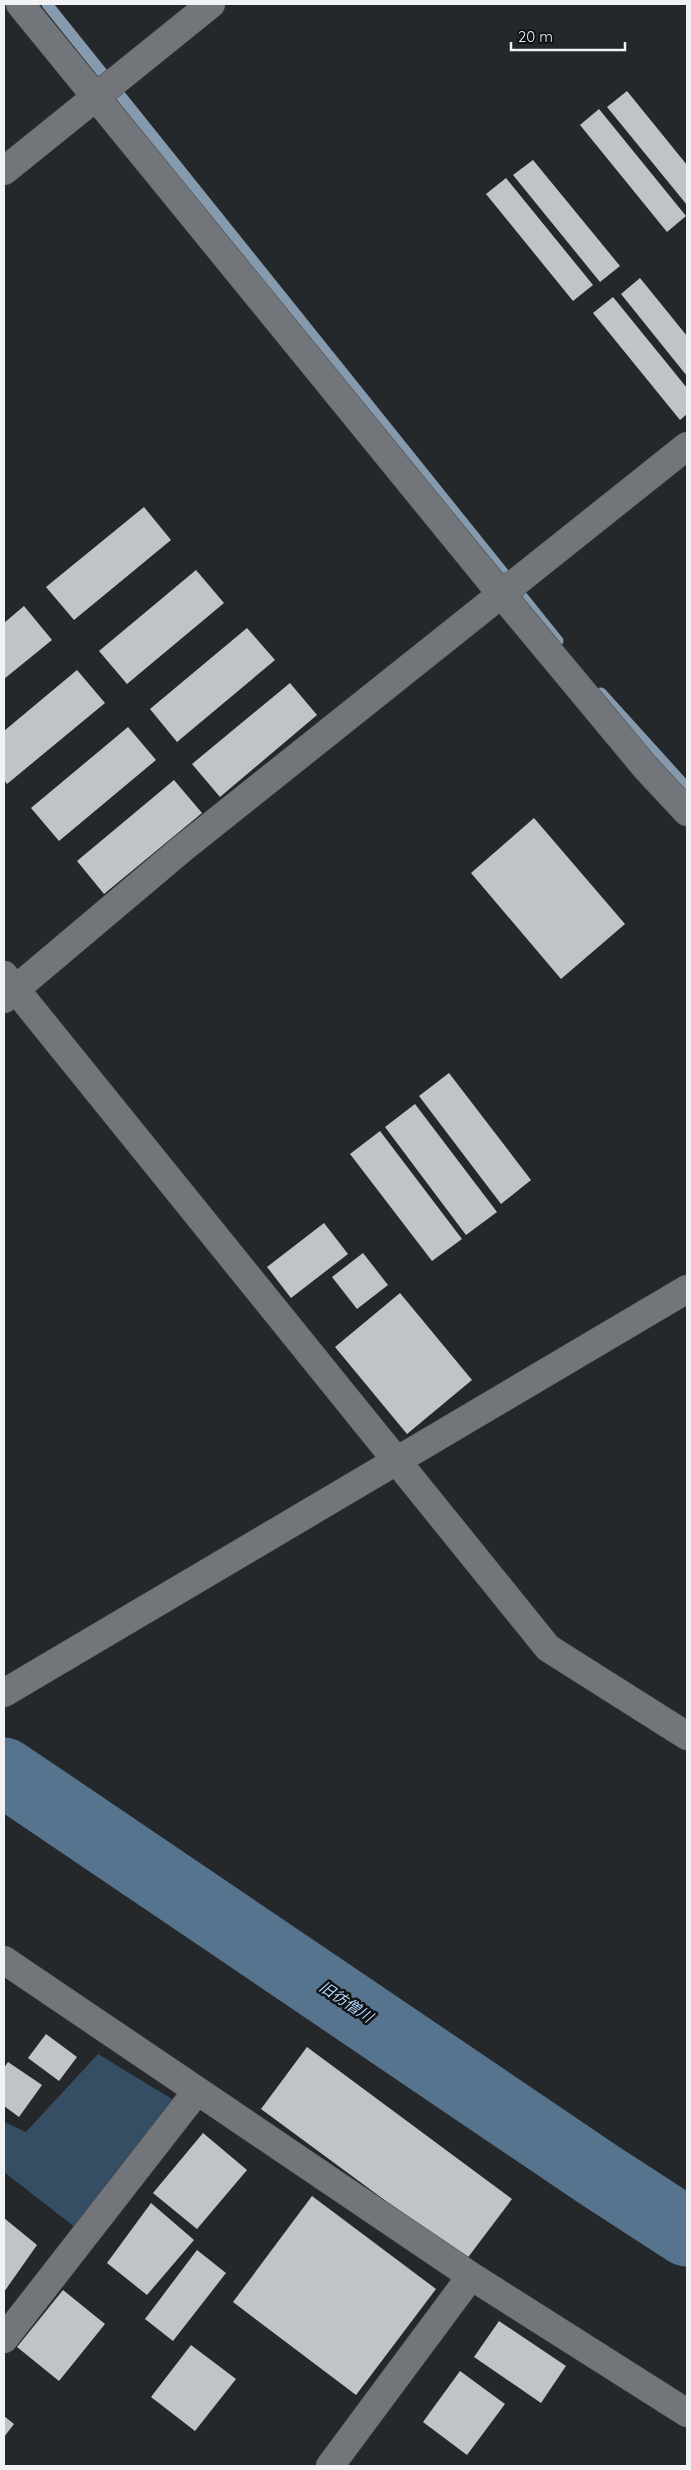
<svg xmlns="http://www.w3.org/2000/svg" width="691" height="2470" font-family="Quicksand,'Noto Sans JP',sans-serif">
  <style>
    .green { fill: #364e63 }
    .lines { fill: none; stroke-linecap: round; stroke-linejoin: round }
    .stream { stroke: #859aad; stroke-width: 11 }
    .river { stroke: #57748e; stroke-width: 69 }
    .building { fill: #c0c4c9 }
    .street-casing { stroke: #44474a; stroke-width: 29 }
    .street { stroke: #72767a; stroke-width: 28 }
    .labels { text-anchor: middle; stroke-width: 5; stroke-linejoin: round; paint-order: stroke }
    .water-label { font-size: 15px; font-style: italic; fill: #b2dbff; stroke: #0f1112 }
  </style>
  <rect width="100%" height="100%" fill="#25282b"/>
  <!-- green -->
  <path class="green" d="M98,2054L185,2107L76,2228L4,2172V2122L26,2132Z"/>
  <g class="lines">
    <!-- stream -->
    <path class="stream" d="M47,4L558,641
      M601,693L687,788"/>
    <!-- river -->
    <path class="river" d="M4,1772L599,2175L687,2232"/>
  </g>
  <!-- building -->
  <path class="building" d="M627,91L687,165V205L607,107Z
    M599,109L686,216L667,232L580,125Z
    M533,160L620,266L600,282L513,175Z
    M506,178L593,285L573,301L486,194Z
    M640,278L687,336V376L621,294Z
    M613,297L687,388V414L680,420L593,313Z
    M144,507L171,540L74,620L46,587Z
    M196,570L224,603L127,684L99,651Z
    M24,606L52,640L4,679V623Z
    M247,628L275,660L177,742L150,709Z
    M77,670L105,703L7,784L4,780V731Z
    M290,683L317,715L220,797L192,764Z
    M128,727L156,760L59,841L31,808Z
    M174,780L202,813L104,894L77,861Z
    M534,818L625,924L561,979L471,873Z
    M449,1073L531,1180L501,1204L419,1096Z
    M415,1104L497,1212L466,1235L385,1127Z
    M380,1131L462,1239L432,1261L350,1154Z
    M324,1223L348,1254L291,1298L267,1267Z
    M363,1253L388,1285L357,1309L332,1277Z
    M400,1293L472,1380L407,1434L335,1347Z
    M46,2034L77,2057L59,2081L28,2058Z
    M307,2047L512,2199L466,2260L261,2109Z
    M8,2062L42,2085L19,2117L4,2106V2068Z
    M203,2133L247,2170L197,2229L153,2193Z
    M312,2196L436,2289L356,2395L233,2302Z
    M151,2203L194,2240L147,2295L107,2263Z
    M4,2218L37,2245L4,2292Z
    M197,2250L226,2273L173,2341L145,2319Z
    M63,2290L105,2324L59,2381L17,2347Z
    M499,2321L566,2366L541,2403L474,2357Z
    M191,2345L236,2379L195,2431L151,2397Z
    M460,2371L505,2404L467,2455L423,2422Z
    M4,2416L14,2424L4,2437Z"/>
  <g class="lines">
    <defs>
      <path id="street" d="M20,4L502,595L646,768L687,812
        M4,171L211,4
        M4,975L548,1648L687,1736
        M4,999L183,848L687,446
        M4,1693L687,1289
        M4,1960L471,2276L687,2413
        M4,2339L197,2091
        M330,2466L471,2276"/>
    </defs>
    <!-- street casing -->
    <use href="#street" class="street-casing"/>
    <!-- street -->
    <use href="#street" class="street"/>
  </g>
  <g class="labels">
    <!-- water labels -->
    <g class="water-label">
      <text transform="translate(346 2002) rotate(34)" y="5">旧彷僧川</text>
    </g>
  </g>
  <!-- border -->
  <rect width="691" height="2470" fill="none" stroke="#f0f2f4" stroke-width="10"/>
  <!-- scale -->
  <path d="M511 42v8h114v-8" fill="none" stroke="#f0f2f4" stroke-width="2.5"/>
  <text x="518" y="42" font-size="15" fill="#f0f2f4" stroke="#0f1112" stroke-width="4" paint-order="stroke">20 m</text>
</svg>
